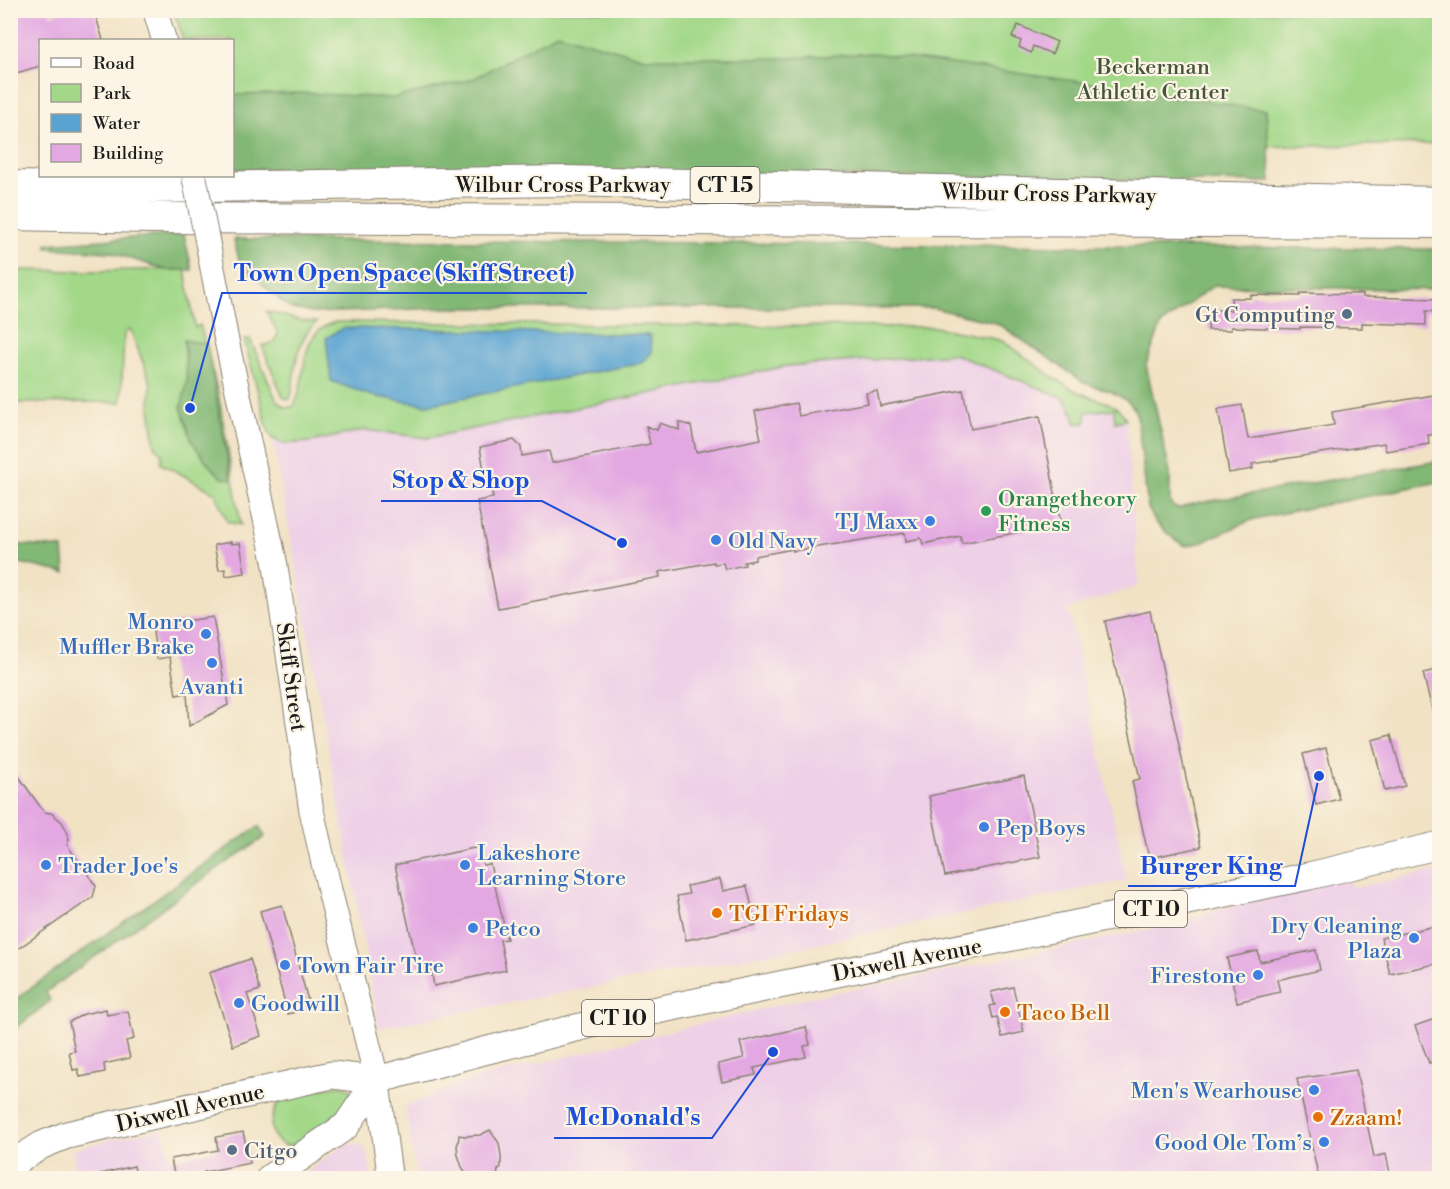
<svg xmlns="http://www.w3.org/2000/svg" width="1450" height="1189" font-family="'Libre Bodoni',serif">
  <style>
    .built { fill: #eed0e7 }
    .green { fill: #a3d889; stroke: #607a52; stroke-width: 1.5 }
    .forest { fill: #82b875; stroke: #4f6a48; stroke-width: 1.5 }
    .water { fill: #59a3d1; stroke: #3a6076; stroke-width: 1.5 }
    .building { fill: #e3a8e2 }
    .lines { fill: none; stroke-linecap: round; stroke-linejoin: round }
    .secondary-casing { stroke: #867f70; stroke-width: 26 }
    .primary-casing { stroke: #867f70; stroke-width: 29 }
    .highway-casing { stroke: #867f70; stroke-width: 32 }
    .secondary { stroke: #fff; stroke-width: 24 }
    .primary { stroke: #fff; stroke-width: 27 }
    .highway { stroke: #fff; stroke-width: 30 }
    .secondary-bridge-casing { stroke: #867f70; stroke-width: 26; stroke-linecap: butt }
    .secondary-bridge { stroke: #fff; stroke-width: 24 }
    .service-dot { fill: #5c6f8a; stroke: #fcf5e5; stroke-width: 2 }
    .leisure-dot { fill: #2e9e5b; stroke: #fcf5e5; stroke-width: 2 }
    .shop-dot { fill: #3f7fe0; stroke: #fcf5e5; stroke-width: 2 }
    .food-dot { fill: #e8710a; stroke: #fcf5e5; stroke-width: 2 }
    .labels { text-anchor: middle; stroke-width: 4.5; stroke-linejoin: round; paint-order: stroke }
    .shield { fill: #fcf5e5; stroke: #5f5d58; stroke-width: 1.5 }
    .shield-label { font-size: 21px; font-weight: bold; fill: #1c1c1c }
    .park-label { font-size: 22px; fill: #44543d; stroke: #fcf5e5 }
    .street-label { font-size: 22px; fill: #1c1c1c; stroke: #fcf5e5 }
    .service-label { font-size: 22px; fill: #4e5e75; stroke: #fcf5e5; text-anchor: end }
    .leisure-label { font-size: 22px; fill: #27864d; stroke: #fcf5e5; text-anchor: start }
    .shop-label { font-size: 22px; fill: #366cbe; stroke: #fcf5e5; text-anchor: start }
    .food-label { font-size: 22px; fill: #c56008; stroke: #fcf5e5; text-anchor: start }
    .leader { fill: none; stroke: #1d4ed8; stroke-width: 2 }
    .callout-dot { fill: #1d4ed8; stroke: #fcf5e5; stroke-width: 2 }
    .callout-label { font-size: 24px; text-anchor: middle; font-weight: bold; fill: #1d4ed8; stroke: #fcf5e5; stroke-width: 4.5; stroke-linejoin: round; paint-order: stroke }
  </style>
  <rect width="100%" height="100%" fill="#fcf5e5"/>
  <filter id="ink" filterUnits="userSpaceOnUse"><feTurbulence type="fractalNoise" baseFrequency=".0167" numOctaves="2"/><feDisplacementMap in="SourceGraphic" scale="12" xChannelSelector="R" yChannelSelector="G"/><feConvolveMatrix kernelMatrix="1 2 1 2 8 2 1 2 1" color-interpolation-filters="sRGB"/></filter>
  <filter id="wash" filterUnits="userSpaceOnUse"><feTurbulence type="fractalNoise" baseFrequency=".008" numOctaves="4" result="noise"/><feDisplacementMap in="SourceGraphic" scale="24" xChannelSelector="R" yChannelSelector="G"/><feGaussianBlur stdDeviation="1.35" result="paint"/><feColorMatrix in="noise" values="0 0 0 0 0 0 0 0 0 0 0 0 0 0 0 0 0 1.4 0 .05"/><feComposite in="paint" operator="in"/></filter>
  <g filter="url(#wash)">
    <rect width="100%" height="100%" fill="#f1e2c4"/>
    <!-- built -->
    <path class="built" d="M954,354L1064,399L1106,403L1118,411L1126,420L1139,586L1068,609L1127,880L808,946L379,1028L273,439L285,444L312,442L365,430L427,438L787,366Z
      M1345,867L1352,888L1439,870V1178H417L405,1107L462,1082L807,998L908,979L1175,924Z
      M163,1129L174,1178H78L72,1150L109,1140Z
      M348,1144L359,1145L364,1148L368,1157L371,1178H301L324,1159Z"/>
    <!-- green -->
    <path class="green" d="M174,11H1439V144L1106,149L233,101L232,40H183Z
      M185,269L195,328L200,325L218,392L241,525L228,522L215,493L176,471L161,464L162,454L155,446L150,407L151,383L130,329L124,334L121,402L11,403V270L90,271Z
      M266,311L302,321L317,322C295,338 295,372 291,396L289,400L283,397L262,346L274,342L278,333Z
      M335,322L731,326L935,327L995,339L1002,341C1031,359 1056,384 1088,396C1103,402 1119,403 1126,420L1115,422L1114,409L1086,412V423H1075L1073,413L1064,398L954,354L787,366L427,438L365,430L310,442L285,444L273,439L268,430L244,339H250L277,401C283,406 286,409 294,406C309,379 295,333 335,322Z
      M342,1085L351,1090C351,1096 343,1107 339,1112L293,1145L286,1146C263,1135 271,1112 283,1096Z"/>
    <!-- forest -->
    <path class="forest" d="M557,33L645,58H786L873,53L1096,84L1249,108L1266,110L1271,182L340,169H233L232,95L305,93L393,98L473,79Z
      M184,234L192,270H166L110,252L47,248V244Z
      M234,239L1439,249V290L1213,286L1161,325L1146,365L1170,472V501L1172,506L1179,509L1188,505L1439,461V482L1254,519L1199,543L1186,546L1175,540L1156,523L1148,508L1137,416L1133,407L1128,401L1112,392L1085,383L1003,327L996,323L933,308H443L313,313L289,308L240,264Z
      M184,340L207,344L231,479L222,478L209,465L192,442L181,407L187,382Z
      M10,544L63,548L65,573L11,561Z
      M259,826L265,837L224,864L46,992L50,1001L11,1032V1001L14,1000L245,835Z"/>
    <!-- water -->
    <path class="water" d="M343,328L422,329L650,335L652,352L641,363L427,405L372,396L331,381L326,338Z"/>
    <g id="blocks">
      <!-- building -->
      <path class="building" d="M10,10H49L50,15L67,10H94L103,40H40V66L10,75Z
        M1018,25L1057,42L1052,54L1033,46L1031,53L1019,47L1021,41L1012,37Z
        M1301,293L1363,294V297L1440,299V312L1426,311V325L1362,323V328L1300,327V329L1231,327V330H1208L1209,310H1231V298H1250V295L1300,296Z
        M963,390L971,429L1040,416L1061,524L962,543L960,536L923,544L921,538L906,541L905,533L793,551V549L755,556V560L744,562L745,565L725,569L723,563L714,564V562L659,572L660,577L498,608L477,501L493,498L489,476H485L480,447L514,440L521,447L522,456L549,451L552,463L650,444L646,426L657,430L660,423L679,430V422L691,426L696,452L761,439L755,411L796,403L799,416L868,403L866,393L877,391L880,406Z
        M1440,394V434L1428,435L1429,444L1386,451L1384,443L1252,464L1253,469L1229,473L1218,409L1242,405L1248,439L1334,425L1332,412Z
        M231,542V544L240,543L245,573L226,576L225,569L219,570L214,545Z
        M1150,611L1201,847L1149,858L1132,781L1140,779L1105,621Z
        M213,617L228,705L189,726L187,693L176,695L170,657L157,659L152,626Z
        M1440,669V722H1435L1423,673Z
        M1391,735L1405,786L1385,791L1372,740Z
        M1326,748L1339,799L1316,805L1303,754Z
        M17,774L44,812L51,813L62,822L67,831L69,839L67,845L96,886L93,897L10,954V778Z
        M1024,776L1040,857L945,876L929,796Z
        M479,847L483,865L490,864L507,939L500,940L506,970L434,986L430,964L418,967L395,865Z
        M720,879L723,891L747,886L756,925L686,940L677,896L689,894L687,886Z
        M282,905L310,1008L288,1014L260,911Z
        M1440,925V963L1390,974L1381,938Z
        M1316,950L1320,970L1277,980L1280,992L1237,1002L1227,958L1258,951L1260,962Z
        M250,959L260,990L247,994L261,1036L233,1046L209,973Z
        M1013,987L1024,1032L1002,1037L997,1017L993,1018L990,1006L995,1005L991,992Z
        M106,1009L107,1015L128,1011L134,1039L126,1041L130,1058L104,1064L105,1072L80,1077L78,1069L73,1070L69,1052L75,1051L69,1022L84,1014Z
        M1440,1017V1059L1429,1063L1415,1026Z
        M806,1027L810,1045L804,1046L806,1057L754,1068L756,1075L722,1082L718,1064L744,1058L740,1042Z
        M1356,1070L1374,1157L1386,1154L1391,1179H1319L1297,1079Z
        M490,1130L499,1143L501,1156V1167L498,1170L497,1177L470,1179L462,1167L458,1155L457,1145L458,1144L459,1135L465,1136L480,1135Z
        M243,1132L250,1163L204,1172L206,1179H175L171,1159L218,1150L216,1137Z
        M134,1166L137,1179H100V1174Z"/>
    </g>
  </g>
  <g filter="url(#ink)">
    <use href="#blocks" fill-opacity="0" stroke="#867f70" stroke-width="1.5"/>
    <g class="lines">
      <defs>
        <path id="secondary" d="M155,10L164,40
          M207,240L226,338L275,563L311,808L330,892L377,1080L390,1178"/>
        <path id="primary" d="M10,1165L42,1145L67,1135L318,1078L332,1075L377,1080L480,1052L604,1021L1309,876L1440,845
          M270,1178L346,1126L377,1080"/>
        <path id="highway" d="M10,186L146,188L565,181L1440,202
          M10,215L152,218L1440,223"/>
      </defs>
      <!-- secondary casing -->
      <use href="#secondary" class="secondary-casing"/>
      <!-- primary casing -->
      <use href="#primary" class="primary-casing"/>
      <!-- highway casing -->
      <use href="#highway" class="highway-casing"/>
      <!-- secondary -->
      <use href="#secondary" class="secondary"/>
      <!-- primary -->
      <use href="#primary" class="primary"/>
      <!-- highway -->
      <use href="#highway" class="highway"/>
      <defs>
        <path id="secondary-bridge" d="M194,176L207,240"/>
      </defs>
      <!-- secondary-bridge casing -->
      <use href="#secondary-bridge" class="secondary-bridge-casing"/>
      <!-- secondary-bridge -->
      <use href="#secondary-bridge" class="secondary-bridge"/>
    </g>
  </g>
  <!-- markers -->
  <g class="service-dot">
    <circle cx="1347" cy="314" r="6"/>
    <circle cx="232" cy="1150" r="6"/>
  </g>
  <circle class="leisure-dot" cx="986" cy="511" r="6"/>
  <g class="shop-dot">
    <circle cx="930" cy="521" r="6"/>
    <circle cx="716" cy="540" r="6"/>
    <circle cx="206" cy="634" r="6"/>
    <circle cx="212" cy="663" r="6"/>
    <circle cx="984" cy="827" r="6"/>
    <circle cx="46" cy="865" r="6"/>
    <circle cx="465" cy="865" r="6"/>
    <circle cx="473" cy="928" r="6"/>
    <circle cx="1414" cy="938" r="6"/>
    <circle cx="285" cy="965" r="6"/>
    <circle cx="1258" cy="975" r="6"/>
    <circle cx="239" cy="1003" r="6"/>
    <circle cx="1314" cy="1090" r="6"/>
    <circle cx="1324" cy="1142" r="6"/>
  </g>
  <g class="food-dot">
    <circle cx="717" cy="913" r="6"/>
    <circle cx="1005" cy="1012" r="6"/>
    <circle cx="1318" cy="1117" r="6"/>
  </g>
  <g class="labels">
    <!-- shield labels -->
    <g class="shield">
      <rect x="690.5" y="167" width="69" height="36" rx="4.5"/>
      <rect x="1115" y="891" width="72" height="36" rx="4.5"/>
      <rect x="582" y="1000" width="72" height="36" rx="4.5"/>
    </g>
    <g class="shield-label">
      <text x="725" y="192">CT 15</text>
      <text x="1151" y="916">CT 10</text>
      <text x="618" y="1025">CT 10</text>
    </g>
    <!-- park labels -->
    <g class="park-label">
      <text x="1153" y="74">Beckerman<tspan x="1153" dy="25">Athletic Center</tspan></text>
    </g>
    <!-- street labels -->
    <g class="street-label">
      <text x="563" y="192">Wilbur Cross Parkway</text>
      <text transform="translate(1049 193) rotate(1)" y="8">Wilbur Cross Parkway</text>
      <text transform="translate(292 677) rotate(82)" y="8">Skiff Street</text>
      <text transform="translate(907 959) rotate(-11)" y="8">Dixwell Avenue</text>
      <text transform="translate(190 1107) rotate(-13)" y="8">Dixwell Avenue</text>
    </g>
    <!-- service labels -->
    <g class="service-label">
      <text x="1335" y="322">Gt Computing</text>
      <text x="244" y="1158" text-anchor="start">Citgo</text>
    </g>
    <!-- leisure labels -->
    <g class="leisure-label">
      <text x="998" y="506">Orangetheory<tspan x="998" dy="25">Fitness</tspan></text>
    </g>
    <!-- shop labels -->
    <g class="shop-label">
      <text x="918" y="529" text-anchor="end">TJ Maxx</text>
      <text x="728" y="548">Old Navy</text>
      <text x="194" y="629" text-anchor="end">Monro<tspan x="194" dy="25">Muffler Brake</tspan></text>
      <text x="212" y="694" text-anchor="middle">Avanti</text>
      <text x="996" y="835">Pep Boys</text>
      <text x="477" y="860">Lakeshore<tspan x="477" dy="25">Learning Store</tspan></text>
      <text x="58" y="873">Trader Joe's</text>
      <text x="1402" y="933" text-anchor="end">Dry Cleaning<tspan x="1402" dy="25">Plaza</tspan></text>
      <text x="485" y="936">Petco</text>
      <text x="297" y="973">Town Fair Tire</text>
      <text x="1246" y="983" text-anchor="end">Firestone</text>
      <text x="251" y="1011">Goodwill</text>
      <text x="1302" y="1098" text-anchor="end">Men's Wearhouse</text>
      <text x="1312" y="1150" text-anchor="end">Good Ole Tom’s</text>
    </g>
    <!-- food labels -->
    <g class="food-label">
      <text x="729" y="921">TGI Fridays</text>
      <text x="1017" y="1020">Taco Bell</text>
      <text x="1330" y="1125">Zzaam!</text>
    </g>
  </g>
  <!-- callouts -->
  <path class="leader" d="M190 408L222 293H587M622 543L542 501H381M1319 776L1295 886H1128M773 1052L712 1138H554"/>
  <g class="callout-dot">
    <circle cx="190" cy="408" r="6"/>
    <circle cx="622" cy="543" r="6"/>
    <circle cx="1319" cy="776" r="6"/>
    <circle cx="773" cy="1052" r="6"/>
  </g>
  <g class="callout-label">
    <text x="404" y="281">Town Open Space (Skiff Street)</text>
    <text x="461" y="488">Stop &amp; Shop</text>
    <text x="1211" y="874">Burger King</text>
    <text x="633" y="1125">McDonald's</text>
  </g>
  <!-- margin -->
  <rect width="1450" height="1189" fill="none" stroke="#fcf5e5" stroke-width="36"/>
  <!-- legend -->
  <rect x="39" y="39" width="195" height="138" fill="#fcf5e5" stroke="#a29e95" stroke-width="1.5"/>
  <rect x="51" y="58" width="30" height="9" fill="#ffffff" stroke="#a29e95" stroke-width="1.5"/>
  <text x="93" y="69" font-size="18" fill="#1c1c1c">Road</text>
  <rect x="51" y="84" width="30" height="18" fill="#a3d889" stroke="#a29e95" stroke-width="1.5"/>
  <text x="93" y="99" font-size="18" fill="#1c1c1c">Park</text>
  <rect x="51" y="114" width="30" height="18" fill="#59a3d1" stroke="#a29e95" stroke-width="1.5"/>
  <text x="93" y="129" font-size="18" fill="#1c1c1c">Water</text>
  <rect x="51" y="144" width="30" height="18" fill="#e3a8e2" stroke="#a29e95" stroke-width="1.5"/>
  <text x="93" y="159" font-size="18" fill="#1c1c1c">Building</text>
</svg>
